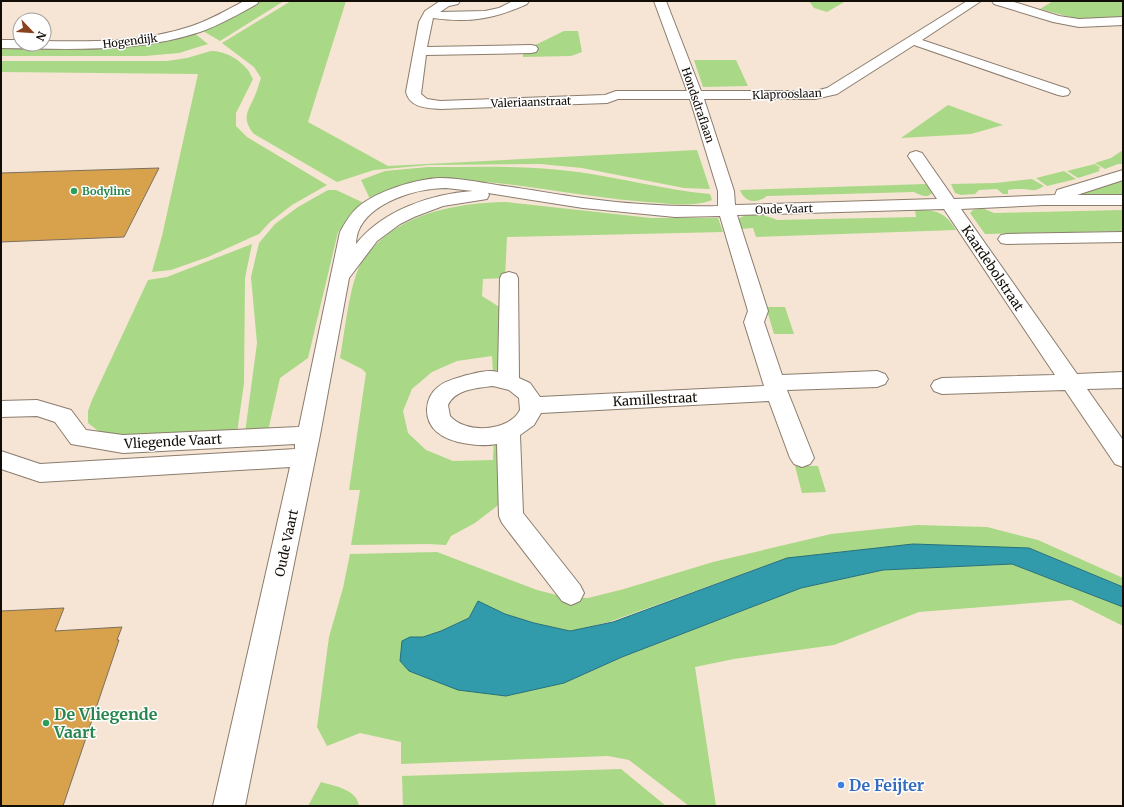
<svg xmlns="http://www.w3.org/2000/svg" width="1124" height="807" font-family="Merriweather,serif">
  <style>
    .green { fill: #a9d886 }
    .water { fill: #319bac; stroke: #28707b }
    .building { fill: #d8a24c; stroke: #7b705f }
    .lines { fill: none; stroke-linecap: round; stroke-linejoin: round }
    .minor-casing { stroke: #8b7c6d; stroke-width: 2 }
    .minor { fill: #fff; fill-rule: evenodd }
    .leisure-dot { fill: #2e9e5b; stroke: #fff; stroke-width: 1.5 }
    .shop-dot { fill: #3f7fe0; stroke: #fff; stroke-width: 1.5 }
    .labels { text-anchor: middle; stroke-width: 3; stroke-linejoin: round; paint-order: stroke }
    .far-street-label { font-size: 11px; fill: #130d08; stroke: #fff }
    .far-leisure-label { font-size: 11px; font-weight: bold; fill: #27864d; stroke: #fff; text-anchor: start }
    .street-label { font-size: 13px; fill: #130d08; stroke: #fff }
    .near-leisure-label { font-size: 16px; font-weight: bold; fill: #27864d; stroke: #fff; text-anchor: start }
    .near-shop-label { font-size: 16px; font-weight: bold; fill: #366cbe; stroke: #fff; text-anchor: start }
  </style>
  <rect width="100%" height="100%" fill="#f6e5d4"/>
  <!-- green -->
  <path class="green" d="M257,1H284L220,41L203,31Z
    M291,1H346L308,122L388,166L697,150L710,189L684,188L582,168L540,164L429,165L374,170L337,182L254,134C240,117 249,111 256,93C258,88 259,83 261,78L254,67L222,43Z
    M809,1H846L827,12L814,8Z
    M1053,1H1123V18L1078,19L1040,9Z
    M564,31H578L582,52L571,56L523,57V51Z
    M194,33L208,44L179,53L145,56H1V46L108,47Z
    M211,51C224,51 238,58 246,68C249,70 251,76 253,79L236,113V126L247,137L327,185L292,205L270,222L259,234L208,257L171,270L152,272L162,236L198,74L1,72V61H167L187,58Z
    M694,60H736L748,86L703,87Z
    M948,105L1003,125L971,134L901,138Z
    M1123,150V164H1118L1105,169L1095,163L1111,158Z
    M1095,164L1101,168L1098,169L1100,171L1078,178L1067,171Z
    M428,167C478,167 528,165 578,172C622,178 665,190 710,194L712,200C692,208 667,203 646,202C611,199 577,194 543,189C485,181 424,171 370,199L361,180L385,171Z
    M1064,171L1076,179L1047,186L1036,178Z
    M1123,175V200H1043Z
    M1032,179L1044,186C1033,193 1032,189 1022,189C1017,189 1013,189 1008,190V194H1003L997,189L979,190L975,194L961,195L955,193L951,184L995,183Z
    M926,184L932,193C926,199 921,195 914,192L767,196C757,204 745,203 740,190Z
    M328,190H336L364,203L352,215L338,232L308,358L280,378L268,431L245,433L257,343L251,277L259,243L275,224L298,207Z
    M506,202L651,218H718L723,232L507,237L505,278L483,279L482,296L501,308L500,368L493,372L492,356L457,361L432,372L412,389L403,411L408,433L426,450L453,461L493,460L494,436L499,440L501,503L475,523L451,536L446,545L428,544L351,545L360,490H349L366,373L362,369L340,358C345,331 349,286 361,263C363,258 367,254 370,251C403,212 458,203 506,202Z
    M982,208L994,213L1123,210V231L985,234L970,213L973,210Z
    M915,210C937,210 945,212 956,230L756,237L753,228L740,229L738,219C749,211 766,215 777,220L916,217Z
    M252,244L245,278L244,383L237,433L110,436L97,430L88,423V411L92,400L148,280L167,277Z
    M766,307H785L794,334H774Z
    M795,466H818L826,492L802,493Z
    M917,525L987,527L1038,540L1123,578V587L1029,548L787,558L609,622L570,631L534,623L505,614L478,601L469,618L441,631L423,637H410L564,683L622,657L801,588L883,570L1012,564L1123,607V626L1071,600L919,612L834,645L734,659L695,667L716,806H689L629,760L608,756L401,764V742L360,733L327,746L317,727L329,637L343,588L350,554L437,552L537,590L568,598H588L624,589L713,562L831,534Z
    M621,769L666,806H403L402,776Z
    M321,782C334,786 357,789 359,806H308Z"/>
  <!-- water -->
  <path class="water" d="M913,544L1029,548L1123,587V607L1012,564L883,570L801,588L622,657L564,683L506,696L458,690L409,671L400,661L402,641L410,637H423L441,631L469,618L478,601L505,614L534,623L570,631L613,622L787,558Z"/>
  <!-- building -->
  <path class="building" d="M159,168L124,237L1,242V173Z
    M64,608L55,631L122,627L117,640H119L63,806H1V611Z"/>
  <g class="lines">
    <defs>
      <path id="minor" d="M244,1H259L257,4C239,14 220,25 200,32C136,53 68,49 1,48V40H20V44H44V41C93,42 145,42 192,26C210,20 227,10 244,1Z
        M440,1H460L458,4L449,6L440,12L485,11L499,8L513,1H529L527,4C494,19 470,23 433,18L427,47L531,45L536,46L538,49L536,52L531,53L426,55L421,94L427,99L440,101L605,95L616,91H687L654,1H666L701,91H815L827,88L967,1H981L922,40L1068,89L1070,92L1068,95L1063,96L1058,95L914,45L837,94L815,99H704L734,191L735,205L937,199L908,156L910,153L916,151L922,153L954,199L1055,195L1057,190L1123,170V180L1077,195H1123V205H1043L961,209L1077,374L1123,372V388L1087,389L1123,440V467L1115,464L1065,390L942,394L934,391L931,386L934,381L942,378L1055,375L944,209L737,215L768,311L764,322L782,375L877,371L885,374L888,379L885,384L877,387L787,390L814,458L810,464L802,467L794,464L790,458L769,401L541,413L534,425L520,435L523,513L580,585L584,593L580,601L571,605L562,601L502,523L499,516L497,444C480,447 451,444 437,432C423,420 424,398 438,387C446,380 458,378 467,375C476,373 488,369 498,372L500,278L502,274L509,272L516,274L518,278L519,378L530,383L540,397L764,386L744,322L748,311L720,216L675,217L583,208L488,193L489,195L487,199L443,206L414,217L400,224L377,241L349,278L320,435L245,806H213L290,467L40,482L1,469V451L40,464L295,449V444L123,453L71,444L55,422L37,416L1,417V401L37,400L71,410L86,430L123,435L299,427L340,232C345,223 350,214 358,207C377,191 415,179 440,178C459,178 479,182 497,185C526,189 554,194 582,198C627,204 673,207 718,206V191L690,99H618L607,103L440,109C427,108 410,108 406,92L419,22L425,11ZM446,188L473,191C431,194 383,210 356,244C356,240 357,235 358,232C369,202 417,188 446,188ZM493,386L509,390L519,398L520,410C509,432 465,434 450,416L448,405C455,389 478,388 493,386Z
        M992,1H1011L1059,16L1079,19L1123,17V25L1079,27L1053,22L994,4Z
        M1123,232V242L1007,244L1001,243L998,239L1001,235L1007,234Z"/>
    </defs>
    <!-- minor casing -->
    <use href="#minor" class="minor-casing"/>
    <!-- minor -->
    <use href="#minor" class="minor"/>
  </g>
  <!-- markers -->
  <g class="leisure-dot">
    <circle cx="74" cy="191" r="4"/>
    <circle cx="46" cy="723" r="4"/>
  </g>
  <circle class="shop-dot" cx="841" cy="785" r="4"/>
  <g class="labels">
    <!-- far-street labels -->
    <g class="far-street-label">
      <text transform="translate(130 41) rotate(-7)" y="4">Hogendijk</text>
      <text transform="translate(787 94) rotate(-2)" y="4">Klaprooslaan</text>
      <text transform="translate(531 102) rotate(-2)" y="4">Valeriaanstraat</text>
      <text transform="translate(698 105) rotate(71)" y="4">Hondsdraflaan</text>
      <text transform="translate(784 209) rotate(-2)" y="4">Oude Vaart</text>
    </g>
    <!-- far-leisure labels -->
    <g class="far-leisure-label">
      <text x="82" y="195">Bodyline</text>
    </g>
    <!-- street labels -->
    <g class="street-label">
      <text transform="translate(993 268) rotate(56)" y="5">Kaardebolstraat</text>
      <text transform="translate(655 399) rotate(-3)" y="5">Kamillestraat</text>
      <text transform="translate(173 441) rotate(-3)" y="5">Vliegende Vaart</text>
      <text transform="translate(286 543) rotate(-78)" y="5">Oude Vaart</text>
    </g>
    <!-- near-leisure labels -->
    <g class="near-leisure-label">
      <text x="54" y="720">De Vliegende<tspan x="54" dy="18">Vaart</tspan></text>
    </g>
    <!-- near-shop labels -->
    <g class="near-shop-label">
      <text x="849" y="791">De Feijter</text>
    </g>
  </g>
  <!-- border -->
  <rect width="1124" height="807" fill="none" stroke="#130d08" stroke-width="4"/>
  <!-- north arrow -->
  <g transform="translate(32 32) rotate(115)"><circle r="19" fill="#ffffff" stroke="#a19e9c"/>
  <path d="M0-3L7 15L0 10L-7 15Z" fill="#89421e"/>
  <text y="-6" font-size="11" font-weight="bold" text-anchor="middle" fill="#130d08">N</text>
  </g>
</svg>
